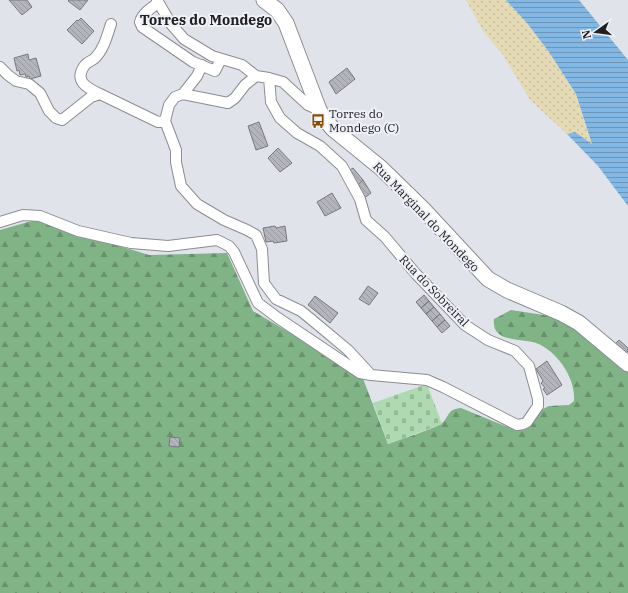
<svg xmlns="http://www.w3.org/2000/svg" width="628" height="593" font-family="'IBM Plex Serif',serif">
  <style>
    .forest { fill: url(#forest-firs) }
    .sand { fill: url(#sand-dots) }
    .cemetery { fill: url(#cemetery-stones) }
    .water { fill: url(#water-rules) }
    .building { fill: url(#building-back-hatch); stroke: #787980 }
    .lines { fill: none; stroke-linecap: round; stroke-linejoin: round }
    .street-casing { stroke: #8c8d94; stroke-width: 12 }
    .secondary-casing { stroke: #8c8d94; stroke-width: 17 }
    .street { stroke: #fff; stroke-width: 10 }
    .secondary { stroke: #fff; stroke-width: 15 }
    .labels { text-anchor: middle; stroke-width: 4; stroke-linejoin: round; paint-order: stroke }
    .poi-label { font-size: 12px; fill: #202023; stroke: #eff0f8; text-anchor: start }
    .street-label { font-size: 12px; fill: #202023; stroke: #eff0f8 }
    .quarter-label { font-size: 14px; font-weight: bold; fill: #202023; stroke: #eff0f8 }
  </style>
  <defs>
    <pattern id="forest-firs" width="22" height="20" patternUnits="userSpaceOnUse"><rect width="22" height="20" fill="#80b385"/><path d="M5 1l3.5 6h-7zM16 11l3.5 6h-7z" fill="#68916c"/></pattern>
    <pattern id="sand-dots" width="8" height="8" patternUnits="userSpaceOnUse"><rect width="8" height="8" fill="#e4dab5"/><path d="M2 2h.1M6 6h.1" fill="none" stroke="#c3bb9b" stroke-width="1.8" stroke-linecap="round"/></pattern>
    <pattern id="cemetery-stones" width="16" height="16" patternUnits="userSpaceOnUse"><rect width="16" height="16" fill="#aedab2"/><path d="M2 7V4a2 2 0 0 1 4 0v3zM10 15v-3a2 2 0 0 1 4 0v3z" fill="#95bb99"/></pattern>
    <pattern id="water-rules" width="6" height="5" patternUnits="userSpaceOnUse"><rect width="6" height="5" fill="#83b8e5"/><path d="M0 2.5h6" fill="none" stroke="#6b95b9"/></pattern>
    <pattern id="building-back-hatch" width="6" height="6" patternUnits="userSpaceOnUse"><rect width="6" height="6" fill="#b3b4bc"/><path d="M-1 5l2 2M0 0l6 6M5-1l2 2" fill="none" stroke="#9a9aa1"/></pattern>
  </defs>
  <rect width="100%" height="100%" fill="#e1e3ea"/>
  <!-- forest -->
  <path class="forest" d="M35,220L149,255L227,253L253,311L362,376L388,444C398,440 437,428 442,423C450,416 447,409 461,408L505,426L518,428L543,409L549,406L569,405L574,401C576,378 557,351 536,343C521,338 491,343 494,319L511,310L563,318L628,370V593H0V230Z"/>
  <!-- sand -->
  <path class="sand" d="M466,0H506L527,23L549,52L576,94L592,145L575,132L567,134L530,100L503,55L483,31Z"/>
  <!-- cemetery -->
  <path class="cemetery" d="M427,384L442,424L388,444L373,403Z"/>
  <!-- water -->
  <path class="water" d="M506,0H579L628,60V206L598,166L567,134L575,132L592,144L576,94L549,52L527,23Z"/>
  <!-- building -->
  <path class="building" d="M9,0H27L32,7L22,15Z
    M69,0H88L80,10L68,1Z
    M81,18L94,31L82,44L67,30L77,20L78,21Z
    M28,54L29,60L36,58L41,76L30,79L29,76L26,77L25,74L20,75L19,70L17,71L14,58Z
    M347,68L355,79L336,94L329,82Z
    M259,122L268,146L256,150L248,126Z
    M278,148L292,163L280,172L268,158Z
    M353,168L363,180L357,186L347,172Z
    M363,180L371,193L363,199L357,186Z
    M332,193L341,208L325,216L317,202Z
    M275,226L276,228L285,226L287,241L274,243L273,241L266,242L263,228Z
    M368,286L378,293L369,305L359,299Z
    M424,295L429,301L421,308L416,302Z
    M315,296L338,313L330,323L308,305Z
    M429,301L434,307L426,314L421,308Z
    M434,307L440,314L432,321L426,314Z
    M440,314L445,320L437,327L432,321Z
    M445,320L450,326L442,333L437,327Z
    M619,340L628,348V351L625,354L614,345Z
    M547,361L562,385L547,395L543,389L545,388L541,383L543,381L536,369Z
    M170,437L180,438L179,447L169,446Z"/>
  <g class="lines">
    <defs>
      <path id="street" d="M157,0L171,24L184,39L212,56L242,65L256,76
        M158,3C151,8 142,14 140,22L142,27L193,62L215,71L221,59
        M202,65L197,76L183,94L175,97L169,105L165,121L176,150V162L181,186L197,204L224,220L247,230L256,235L262,249L264,283L276,299L301,311L312,320L348,350L371,375
        M0,67L8,75L16,81L29,84L40,93L49,111L56,118L62,120L91,97L100,94L158,122L165,121
        M100,94C87,88 73,81 85,65C87,62 92,61 95,58C104,49 107,36 111,24
        M183,94L228,103L235,98L245,85L256,76L269,78L283,82L308,105L319,110
        M0,222L23,215L40,216L78,231L131,243L168,246L217,240L229,246L234,252L258,303L278,318L360,373L371,375L427,380L443,387L517,425L523,424L527,422L538,406V399L529,366L515,351L488,340L465,325L416,274L385,237L366,220L360,199L342,166L320,146L297,133L280,118L271,102L269,78"/>
      <path id="secondary" d="M264,0L277,10L286,23L319,110L323,117L333,129L381,168L423,209L488,279L507,290L561,313L579,323L628,364"/>
    </defs>
    <!-- street casing -->
    <use href="#street" class="street-casing"/>
    <!-- secondary casing -->
    <use href="#secondary" class="secondary-casing"/>
    <!-- street -->
    <use href="#street" class="street"/>
    <!-- secondary -->
    <use href="#secondary" class="secondary"/>
  </g>
  <!-- icons -->
  <defs>
    <symbol id="bus-bare" viewBox="-9 -9 18 18"><path d="M-5-6H5V4H4V6H2V4H-2V6H-4V4H-5ZM-3.5-4V0h7V-4ZM-3.5 1.2v1.5H-2V1.2ZM2 1.2v1.5H3.5V1.2Z" fill="#884e04" stroke="#eff0f8" stroke-width="2.5" paint-order="stroke"/></symbol>
  </defs>
  <g fill-rule="evenodd">
    <use href="#bus-bare" x="308" y="111" width="20" height="20"/>
  </g>
  <g class="labels">
    <!-- poi labels -->
    <g class="poi-label">
      <text x="329" y="118">Torres do<tspan x="329" dy="14">Mondego (C)</tspan></text>
    </g>
    <!-- street labels -->
    <g class="street-label">
      <text transform="translate(426 217) rotate(46)" y="4">Rua Marginal do Mondego</text>
      <text transform="translate(434 291) rotate(46)" y="4">Rua do Sobreiral</text>
    </g>
    <!-- quarter labels -->
    <g class="quarter-label">
      <text x="206" y="25">Torres do Mondego</text>
    </g>
  </g>
  <!-- north arrow -->
  <g transform="translate(596 32) rotate(256)" stroke="#eff0f8" stroke-width="3" paint-order="stroke">
  <path d="M0-3L7 15L0 10L-7 15Z" fill="#202023"/>
  <text y="-6" font-size="11" font-weight="bold" text-anchor="middle" fill="#202023">N</text>
  </g>
</svg>
